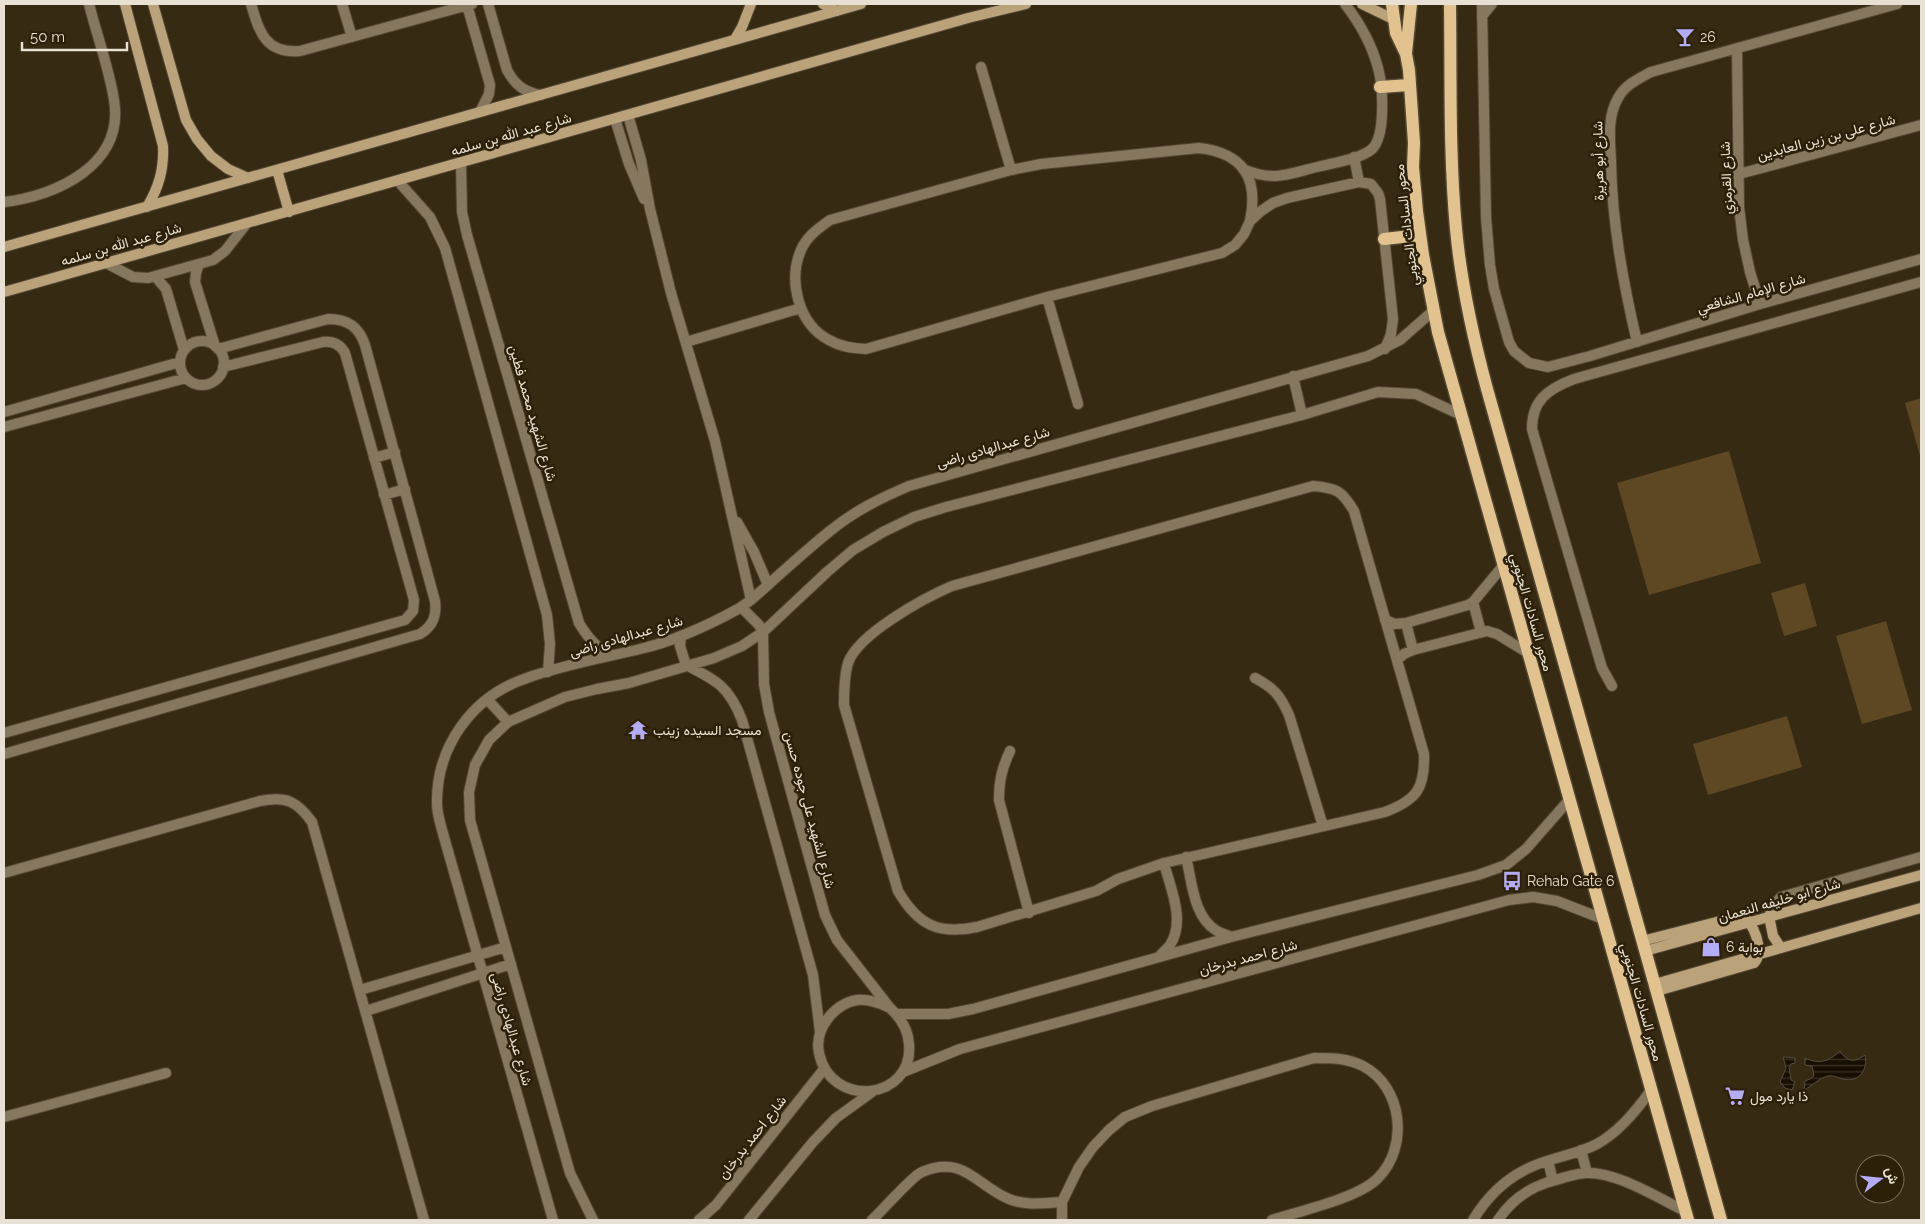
<svg xmlns="http://www.w3.org/2000/svg" width="1925" height="1224" font-family="Raleway,Vazirmatn,sans-serif">
  <style>
    .green { fill: #5e4824 }
    .water { fill: url(#water-rules); stroke: #574e40 }
    .lines { fill: none; stroke-linecap: round; stroke-linejoin: round }
    .street-casing { stroke: #534732; stroke-width: 12 }
    .secondary-casing { stroke: #534732; stroke-width: 12 }
    .primary-casing { stroke: #534732; stroke-width: 15 }
    .street { stroke: #86775f; stroke-width: 10 }
    .secondary { stroke: #baa27b; stroke-width: 10 }
    .primary { stroke: #e2c390; stroke-width: 12 }
    .labels { text-anchor: middle; stroke-width: 5; stroke-linejoin: round; paint-order: stroke }
    .poi-label { font-size: 14px; fill: #e8e0d2; stroke: #2d2009; text-anchor: start }
    .street-label { font-size: 14px; fill: #e8e0d2; stroke: #2d2009 }
  </style>
  <defs>
    <pattern id="water-rules" width="6" height="5" patternUnits="userSpaceOnUse" patternTransform="scale(1.25)"><rect width="6" height="5" fill="#190f01"/><path d="M0 2.5h6" fill="none" stroke="#3a3225"/></pattern>
  </defs>
  <rect width="100%" height="100%" fill="#372a13"/>
  <!-- green -->
  <path class="green" d="M1921,398V459L1905,403Z
    M1729,451L1761,563L1649,595L1617,483Z
    M1805,583L1817,626L1784,636L1771,593Z
    M1886,621L1912,710L1862,724L1836,636Z
    M1787,716L1802,767L1708,795L1693,744Z"/>
  <!-- water -->
  <path class="water" d="M1840,1051C1847,1062 1854,1063 1865,1055C1868,1069 1860,1083 1843,1079C1838,1078 1834,1075 1828,1076C1819,1078 1812,1086 1804,1090L1805,1081L1812,1078L1814,1075L1812,1066L1805,1065V1058C1820,1065 1829,1061 1840,1051Z
    M1783,1057L1795,1058V1063L1791,1064L1789,1067L1791,1080L1795,1082L1792,1090L1785,1088L1780,1082L1786,1068Z"/>
  <g class="lines">
    <defs>
      <path id="street" d="M251,4C259,31 265,54 300,51L472,4
        M342,4L352,37
        M488,4L507,70C515,85 524,92 541,95
        M1482,4L1486,217L1490,265L1494,289L1509,342L1514,351L1529,363L1548,367L1590,356L1760,304L1921,259
        M467,5L490,85L489,94L480,112
        M1482,16L1492,4
        M1737,48L1739,207L1743,240L1750,272L1760,304
        M981,67L1011,170
        M628,115L641,160L650,209L671,293L715,441L751,600
        M615,119L629,164L644,199
        M1354,157L1359,182
        M461,163L462,212L467,235L579,623C588,638 596,647 611,655
        M1243,169C1273,182 1288,174 1317,167C1332,163 1361,159 1372,149C1386,136 1383,86 1378,68C1372,45 1359,22 1345,4
        M1739,174L1921,125
        M398,181L430,217L445,248L547,615L550,644L548,672
        M4,202C56,196 125,165 114,100C109,68 97,36 89,4
        M1250,221C1259,178 1243,153 1199,148L1041,164L1011,170L830,220C819,228 807,236 801,250C788,280 798,324 829,340C841,347 852,348 866,349L1047,297L1222,253L1235,245L1244,234L1250,221L1261,211L1273,203L1287,198L1359,182L1371,184L1378,193L1380,199L1393,319L1391,334L1385,349
        M106,263L133,277L148,278L213,260L225,251L247,223
        M199,264L196,273L195,282L215,346
        M155,276L166,289L184,350
        M1047,297L1078,404
        M180 363a22 22 0 1 1 44 0a22 22 0 1 1-44 0Z
        M686,342L801,308
        M1637,342C1623,282 1612,223 1611,161C1610,140 1607,117 1618,98C1625,85 1638,79 1651,72L1897,4
        M1293,376L1302,415
        M4,412L180,362
        M4,427L186,378
        M374,458L395,452
        M1313,486C1337,488 1342,491 1354,511L1424,754C1425,788 1417,800 1385,812L1164,863L1118,879L1096,891L977,927C938,935 918,925 898,891L844,705C844,691 844,677 848,663C858,634 924,598 952,586Z
        M384,495L405,489
        M737,522L754,552L768,585
        M1473,602L1481,632
        M741,607L759,625L763,632L764,684L769,712L825,915L837,940L890,1008C901,1018 908,1029 909,1044C914,1100 831,1110 819,1053C814,1029 834,1004 857,1000C869,999 880,1003 890,1008
        M1385,620L1395,624L1406,623L1468,605L1473,602L1503,566
        M1406,623L1413,650
        M681,636L680,646L686,665C718,681 729,687 742,720L813,975L820,1032
        M1397,660L1404,654L1413,650L1487,631L1497,634L1528,653
        M1255,678C1274,688 1280,695 1289,715L1323,826
        M1612,686L1602,668L1532,429C1532,400 1548,389 1574,379L1921,282
        M487,699L508,722
        M4,733L405,620L413,611L414,600L345,353C340,344 333,341 323,342L223,367
        M1010,751C1002,768 999,781 999,800L1029,913
        M4,754L420,634C433,626 437,616 435,601L365,345C359,327 348,319 328,319L218,349
        M1186,857C1192,881 1193,917 1217,931C1221,933 1227,935 1231,937
        M4,873L260,801C286,796 297,801 312,822L424,1220
        M1769,916L1772,907L1781,897L1921,857
        M1159,957C1162,953 1167,949 1170,945C1186,921 1170,887 1164,863
        M360,990L506,947
        M366,1011L511,964
        M897,1014H948L973,1009L1231,937L1478,875L1506,865L1526,849L1569,800
        M903,1072L960,1049L1509,900L1533,897L1557,901L1603,919
        M4,1117L166,1073
        M1581,1150L1587,1173
        M1548,1161L1553,1181
        M553,1220L442,830C440,822 437,813 437,804C436,747 472,696 527,678C563,665 603,658 640,649C675,641 707,626 738,609C750,602 760,592 770,583C790,565 810,547 830,531C854,511 881,498 909,486L1368,356L1400,340L1433,311
        M593,1220L570,1173L470,820L469,792L475,765L489,740L508,722L565,697L597,689L629,683L714,658L742,646L763,632L827,572L853,550L883,532L914,517L946,507L1302,415L1378,392L1416,394L1461,415
        M699,1220L716,1205L824,1069
        M749,1220L813,1142L836,1118L872,1092
        M872,1220C882,1211 912,1176 922,1172C963,1154 977,1186 1009,1199C1026,1206 1045,1203 1062,1202
        M1062,1220V1202L1079,1167L1093,1147L1109,1130L1125,1117L1152,1106L1314,1058C1332,1058 1347,1058 1363,1066C1403,1087 1409,1147 1378,1178C1359,1198 1300,1211 1272,1220
        M1473,1220C1487,1197 1506,1178 1531,1167C1553,1157 1576,1155 1597,1144C1619,1132 1637,1110 1651,1090
        M1498,1220C1512,1199 1531,1186 1556,1180C1565,1177 1575,1174 1585,1173C1616,1171 1658,1198 1685,1211"/>
      <path id="secondary" d="M125,4L163,146C164,169 159,187 147,207
        M153,4L186,120L197,139L211,156L228,169L248,178
        M823,4L837,11
        M1362,4L1395,20
        M735,39L742,27L751,4
        M277,170L289,212
        M4,247L861,4
        M4,292L968,18L1026,4
        M1769,916L1773,936L1781,948
        M1642,941L1740,916C1754,919 1765,953 1754,963L1657,991
        M1645,951L1921,875
        M1655,984L1921,908"/>
      <path id="primary" d="M1392,4L1396,33L1406,54L1409,70L1414,143L1413,167L1417,211L1423,255L1438,332L1688,1220
        M1450,4C1451,78 1449,154 1456,229C1461,283 1473,337 1487,389L1721,1220
        M1406,53L1411,4
        M1380,87L1409,85
        M1384,239L1420,235"/>
    </defs>
    <!-- street casing -->
    <use href="#street" class="street-casing"/>
    <!-- secondary casing -->
    <use href="#secondary" class="secondary-casing"/>
    <!-- primary casing -->
    <use href="#primary" class="primary-casing"/>
    <!-- street -->
    <use href="#street" class="street"/>
    <!-- secondary -->
    <use href="#secondary" class="secondary"/>
    <!-- primary -->
    <use href="#primary" class="primary"/>
  </g>
  <!-- icons -->
  <defs>
    <symbol id="bar-bare" viewBox="-9 -9 18 18"><path d="M-6-5H6L.8 .8V4.5H3.5V6h-7V4.5H-.8V.8Z" fill="#b5acf8" stroke="#2d2009" stroke-width="2.5" paint-order="stroke"/></symbol>
    <symbol id="temple-bare" viewBox="-9 -9 18 18"><path d="M0-6L5-2H3V0L6.5 2.5H4V6H1.5V3h-3V6H-4V2.5H-6.5L-3 0V-2H-5Z" fill="#b5acf8" stroke="#2d2009" stroke-width="2.5" paint-order="stroke"/></symbol>
    <symbol id="bus-bare" viewBox="-9 -9 18 18"><path d="M-5-6H5V4H4V6H2V4H-2V6H-4V4H-5ZM-3.5-4V0h7V-4ZM-3.5 1.2v1.5H-2V1.2ZM2 1.2v1.5H3.5V1.2Z" fill="#b5acf8" stroke="#2d2009" stroke-width="2.5" paint-order="stroke"/></symbol>
    <symbol id="shop-bare" viewBox="-9 -9 18 18"><path d="M-5-2.5h2.3a2.7 3.5 0 0 1 5.4 0H5L5.5 6h-11ZM-1.5-2.5h3a1.5 2.3 0 0 0-3 0Z" fill="#b5acf8" stroke="#2d2009" stroke-width="2.5" paint-order="stroke"/></symbol>
    <symbol id="supermarket-bare" viewBox="-9 -9 18 18"><path d="M-6-5.5h2.5l.6 2H6L4.5 2H-2.5L-4.4-4H-6ZM-1.5 3.2a1.3 1.3 0 1 0 .1 0ZM3 3.2a1.3 1.3 0 1 0 .1 0Z" fill="#b5acf8" stroke="#2d2009" stroke-width="2.5" paint-order="stroke"/></symbol>
  </defs>
  <g fill-rule="evenodd">
    <use href="#bar-bare" x="1671" y="23" width="28" height="28"/>
    <use href="#temple-bare" x="624" y="716" width="28" height="28"/>
    <use href="#bus-bare" x="1498" y="867" width="28" height="28"/>
    <use href="#shop-bare" x="1697" y="933" width="28" height="28"/>
    <use href="#supermarket-bare" x="1721" y="1082" width="28" height="28"/>
  </g>
  <g class="labels">
    <!-- poi labels -->
    <g class="poi-label">
      <text x="1700" y="42">26</text>
      <text x="653" y="735">مسجد السيده زينب</text>
      <text x="1527" y="886">Rehab Gate 6</text>
      <text x="1726" y="952">بوابة 6</text>
      <text x="1750" y="1101">ذا يارد مول</text>
    </g>
    <!-- street labels -->
    <g class="street-label">
      <text transform="translate(511 134) rotate(-16)" y="5">شارع عبد الله بن سلمه</text>
      <text transform="translate(1826 137) rotate(-15)" y="5">شارع على بن زين العابدين</text>
      <text transform="translate(1598 161) rotate(-91)" y="5">شارع أبو هريرة</text>
      <text transform="translate(1726 178) rotate(-92)" y="5">شارع القرمزي</text>
      <text transform="translate(1406 225) rotate(-97)" y="5">محور السادات الجنوبي</text>
      <text transform="translate(121 244) rotate(-16)" y="5">شارع عبد الله بن سلمه</text>
      <text transform="translate(1751 293) rotate(-16)" y="5">شارع الإمام الشافعي</text>
      <text transform="translate(533 413) rotate(74)" y="5">شارع الشهيد محمد فطين</text>
      <text transform="translate(993 447) rotate(-16)" y="5">شارع عبدالهادى راضى</text>
      <text transform="translate(1532 612) rotate(74)" y="5">محور السادات الجنوبي</text>
      <text transform="translate(626 636) rotate(-16)" y="5">شارع عبدالهادى راضى</text>
      <text transform="translate(810 810) rotate(75)" y="5">شارع الشهيد على جوده حسن</text>
      <text transform="translate(1779 900) rotate(-16)" y="5">شارع ابو خليفه النعمان</text>
      <text transform="translate(1248 957) rotate(-15)" y="5">شارع احمد بدرخان</text>
      <text transform="translate(1642 1002) rotate(74)" y="5">محور السادات الجنوبي</text>
      <text transform="translate(512 1029) rotate(74)" y="5">شارع عبدالهادى راضى</text>
      <text transform="translate(752 1137) rotate(-52)" y="5">شارع احمد بدرخان</text>
    </g>
  </g>
  <!-- border -->
  <rect width="1925" height="1224" fill="none" stroke="#e8e0d2" stroke-width="10"/>
  <!-- north arrow -->
  <g transform="translate(1880 1179) rotate(74)"><circle r="24" fill="#2d2009" stroke="#786d59"/>
  <path d="M0-4L9 19L0 12L-9 19Z" fill="#b5acf8"/>
  <text y="-8" font-size="14" font-weight="bold" text-anchor="middle" fill="#e8e0d2">ش</text>
  </g>
  <!-- scale -->
  <path d="M22 42v8h105v-8" fill="none" stroke="#e8e0d2" stroke-width="2.5"/>
  <text x="30" y="42" font-size="15" fill="#e8e0d2" stroke="#2d2009" stroke-width="4" paint-order="stroke">50 m</text>
</svg>
